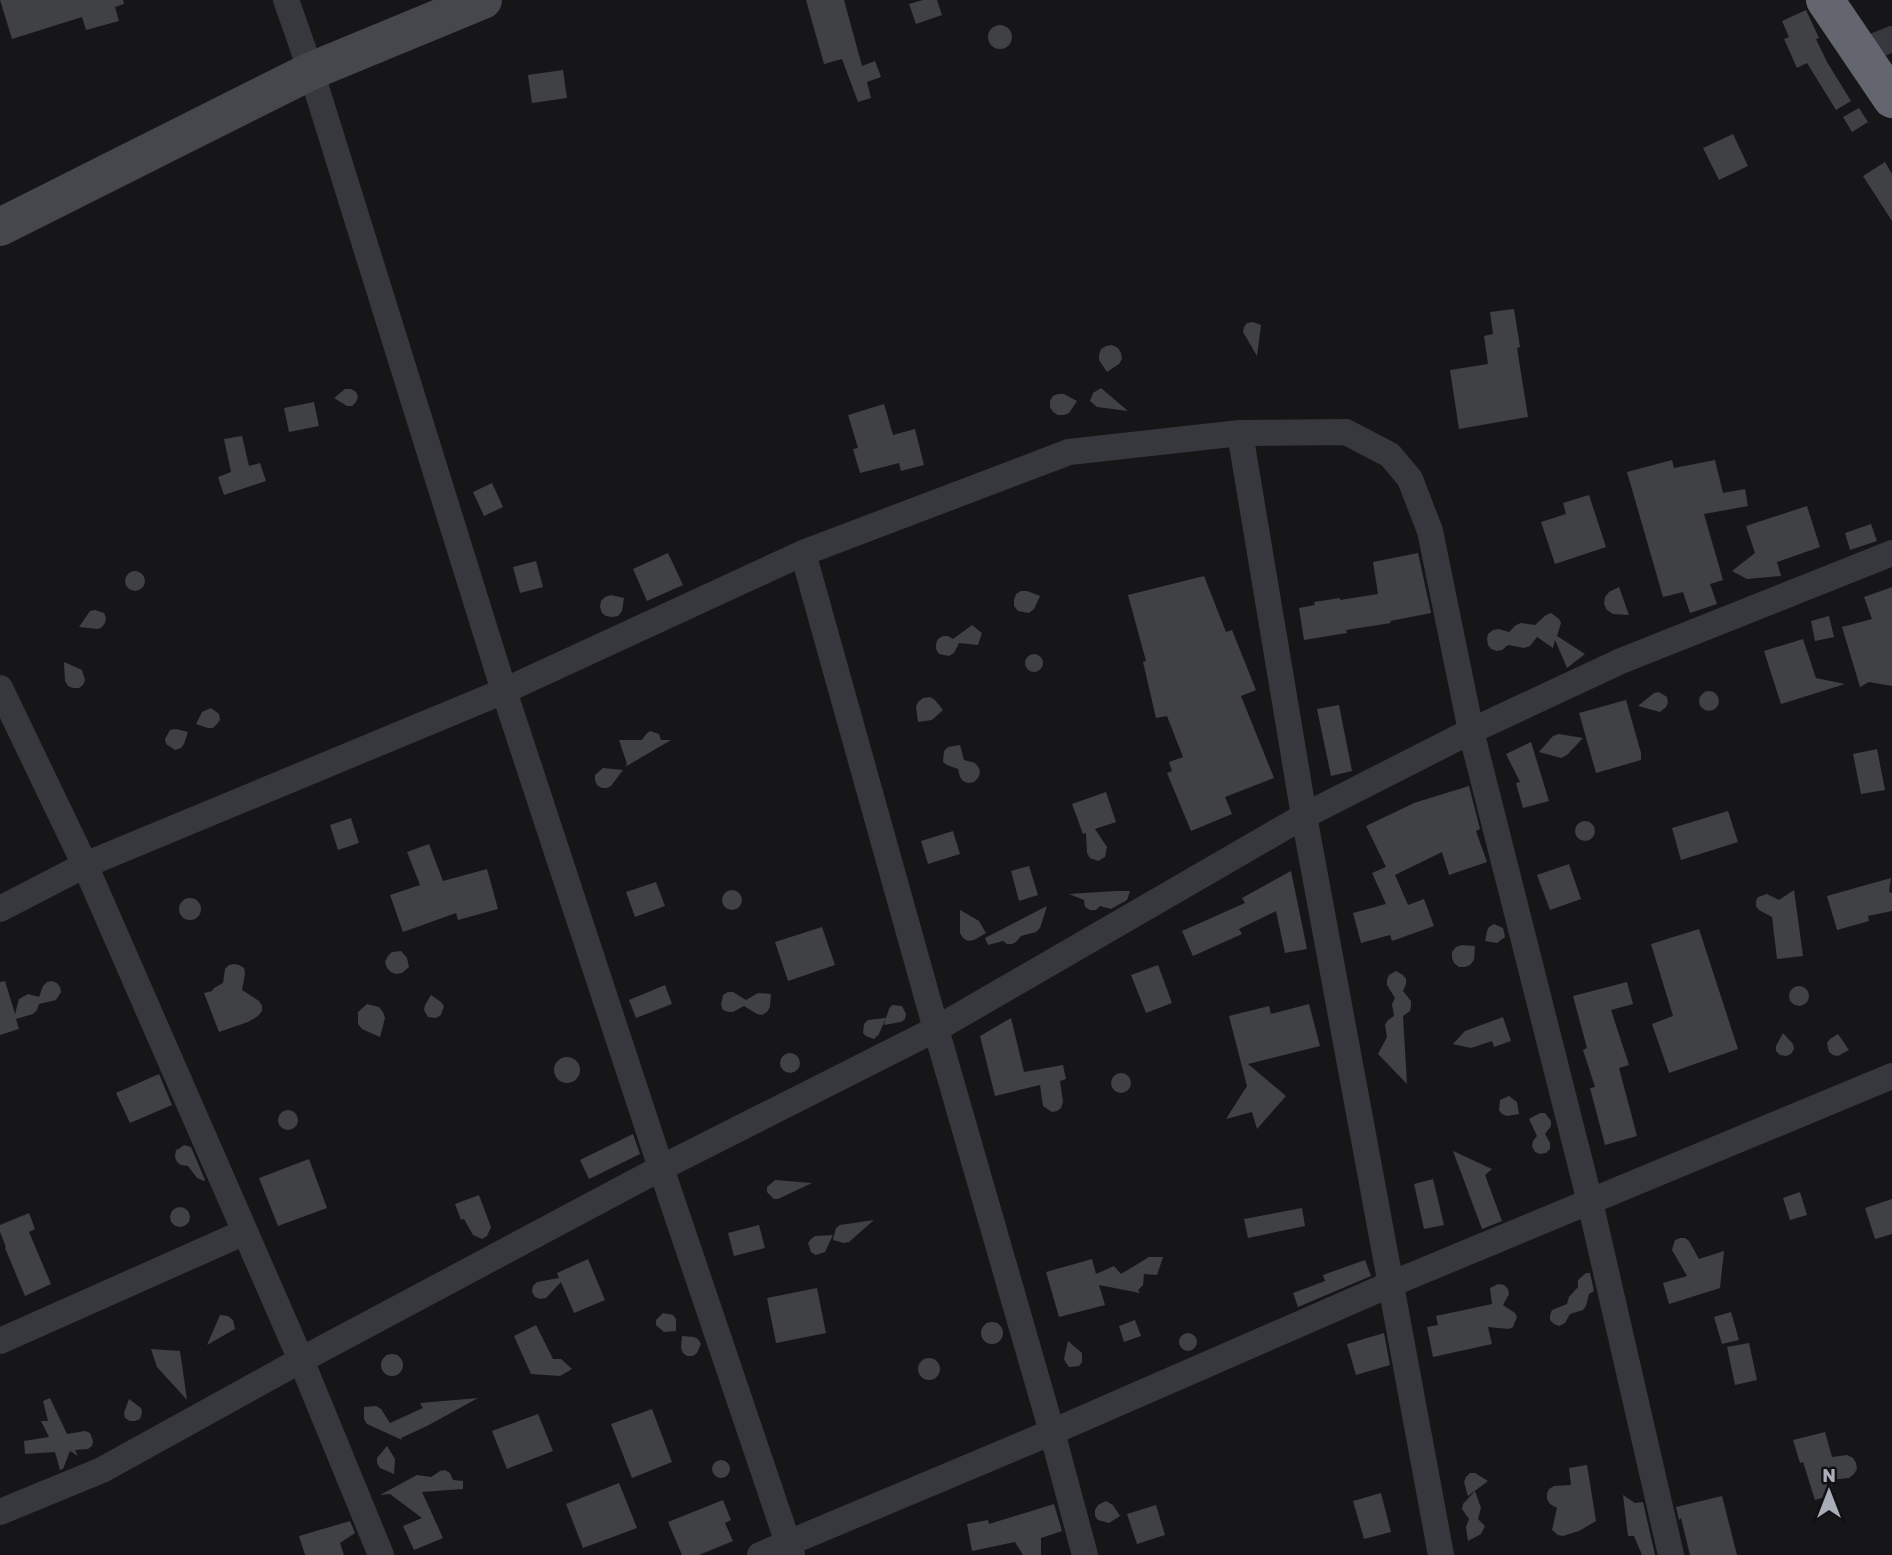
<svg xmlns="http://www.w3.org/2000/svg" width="1892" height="1555" font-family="Rubik,sans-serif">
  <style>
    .building { fill: #404145 }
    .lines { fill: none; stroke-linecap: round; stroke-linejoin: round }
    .street { stroke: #37383d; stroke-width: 26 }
    .secondary { stroke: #45474d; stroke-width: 38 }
    .highway { stroke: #63666e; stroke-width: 38 }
  </style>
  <rect width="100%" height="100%" fill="#161618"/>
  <!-- building -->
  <path class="building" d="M0,0H123L124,4L115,7L119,21L86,30L82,17L12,39Z
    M806,0H844L862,66L875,61L881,77L867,82L871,98L858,102L842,59L824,64Z
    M923,0H937L942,15L916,24L909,4Z
    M1806,10L1819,38L1816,39L1827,62L1851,101L1836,110L1807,63L1797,68L1784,39L1789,37L1782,21Z
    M988 37a12 12 0 1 1 24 0a12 12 0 1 1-24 0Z
    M563,70L567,98L532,103L528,75Z
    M1859,108L1868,122L1852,132L1843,117Z
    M1733,134L1748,166L1719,180L1703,148Z
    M1885,162L1892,174V221L1863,176Z
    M1514,309L1520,347L1517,348L1528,417L1459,429L1450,370L1488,364L1484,336L1493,334L1490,312Z
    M1253,322L1261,325L1257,356L1243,332L1244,327L1247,323Z
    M1112,345L1118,348L1121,353L1122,359L1119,364L1107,372L1099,360V355L1101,349L1106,346Z
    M1101,388L1128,411L1097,407L1090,401L1093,393Z
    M345,389H351L356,392L358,397L356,402L352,406H347L334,398Z
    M1058,394H1064L1077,401L1069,413L1064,415H1058L1053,412L1050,407V401L1053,396Z
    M314,402L319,426L289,432L284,408Z
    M884,404L893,435L915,429L924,465L901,471L899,463L860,473L853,449L858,448L848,415Z
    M242,436L249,466L260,463L266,481L224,495L218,477L231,472L224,439Z
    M1672,460L1674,468L1715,460L1723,493L1745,489L1748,506L1704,514L1723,580L1710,584L1717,604L1690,613L1683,592L1663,597L1627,472Z
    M492,483L503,507L484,516L473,492Z
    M1589,495L1606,547L1555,564L1541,522L1566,514L1563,503Z
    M1807,506L1820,547L1777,562L1781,576L1747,579L1732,571L1755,553L1746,526Z
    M1871,524L1877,541L1850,550L1845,533Z
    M668,553L683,585L647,601L633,569Z
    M1418,553L1431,613L1390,621L1391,623L1346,630L1347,633L1304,640L1299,608L1315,605L1314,602L1340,598V600L1378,594L1373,562Z
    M536,561L543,587L520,593L513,567Z
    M125 581a10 10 0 1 1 20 0a10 10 0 1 1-20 0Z
    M1204,576L1226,632L1232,630L1256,690L1241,696L1274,778L1225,797L1232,814L1191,831L1167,773L1172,771L1169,762L1183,757L1167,716L1156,718L1143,662L1146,661L1128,595Z
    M1619,587L1629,615L1613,614L1607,610L1604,604L1605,597L1609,592Z
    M1892,587V686L1869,682L1860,687L1842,627L1872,619L1864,597Z
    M1021,591H1027L1040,596L1034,609L1029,613L1018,611L1014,606V600L1016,594Z
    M611,595L624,598L622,611L618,616L612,617L606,616L602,613L600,607L601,601L605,597Z
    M95,610L104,613L106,618L105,623L102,627L98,629L79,627L90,611Z
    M1551,613L1559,619L1561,623L1557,636L1585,654L1567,668L1555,640L1553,648L1537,637L1530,646L1524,648L1508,645L1502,650L1497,651L1491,649L1488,645L1487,639L1488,634L1493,630L1499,629L1509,632L1516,625L1521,623L1535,625L1546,615Z
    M1829,616L1834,637L1815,641L1811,621Z
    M972,625L982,633L978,645L959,643L954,653L949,656L939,654L936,649V644L938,639L943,636H948L953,639Z
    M1803,639L1816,678L1845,684L1781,704L1764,651Z
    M1025 663a9 9 0 1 1 18 0a9 9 0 1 1-18 0Z
    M64,662L82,670L85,680L83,685L79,688H73L68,686L65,681Z
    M1699 701a10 10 0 1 1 20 0a10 10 0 1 1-20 0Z
    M1659,692L1667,697L1668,703L1666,707L1660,712L1638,706L1654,693Z
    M930,697L935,700L943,710L932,720L918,722L916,707L918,702L923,698Z
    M1626,700L1641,753V760L1596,773L1579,713Z
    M1339,705L1352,771L1331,776L1317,709Z
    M211,708L219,714L220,720L217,724L213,728H208L196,724L202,712Z
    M176,729L188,732L184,744L181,748L175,750L166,744L165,739L170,730Z
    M650,731L659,734L661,740H671L625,767L627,764L619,740H642L646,734Z
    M1559,734L1583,738L1567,755L1561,758L1539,752L1553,736Z
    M1531,742L1549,801L1523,808L1516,783L1520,782L1506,754Z
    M960,745L964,760L975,763L979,768L980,773L978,778L974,782L968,783L963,781L960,777L958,769L947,765L943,762L944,751L948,747Z
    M1877,749L1885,790L1861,794L1853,754Z
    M603,768L623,770L611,786L607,788H602L597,785L595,780V775Z
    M1469,786L1480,829L1476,831L1487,862L1449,875L1442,852L1395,875L1408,905L1424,899L1434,926L1392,941L1390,935L1361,943L1353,913L1386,904L1372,873L1386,867L1366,826L1414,803Z
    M1106,792L1116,822L1095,829L1107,847L1105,857L1098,861L1090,858L1087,853L1086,833L1083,834L1072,804Z
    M1728,811L1738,842L1681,860L1672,828Z
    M351,818L359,843L338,850L330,825Z
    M1575 831a10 10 0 1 1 20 0a10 10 0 1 1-20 0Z
    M953,831L960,854L928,864L921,841Z
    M429,844L443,881L487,869L498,909L458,920L456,913L403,932L390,895L420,885L407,852Z
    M1569,864L1581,899L1550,910L1537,875Z
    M1029,866L1038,895L1019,901L1011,871Z
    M1291,871L1307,949L1285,953L1276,911L1239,929L1242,934L1193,956L1182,931L1245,903L1242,898Z
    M1891,878L1889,892L1892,893V911L1868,916L1869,921L1837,930L1827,896Z
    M656,882L665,906L635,917L626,892Z
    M722 900a10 10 0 1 1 20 0a10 10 0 1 1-20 0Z
    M1794,890L1803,956L1777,959L1772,917L1759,910L1756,906V901L1758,897L1767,894L1779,900Z
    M1116,891H1130L1127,900L1111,909L1100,906L1096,910H1090L1085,907L1084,900L1069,894Z
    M179 909a11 11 0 1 1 22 0a11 11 0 1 1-22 0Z
    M1047,906L1040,928L1036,932L1021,936L1016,942L1012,944H1007L1003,941L988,945L985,938Z
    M960,910L979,921L986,933L974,940L968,941L963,938L960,933Z
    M1494,924L1503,928L1505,937L1497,943L1485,941L1487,931L1489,927Z
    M822,927L835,965L788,981L775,942Z
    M1699,929L1738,1049L1669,1073L1652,1024L1673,1016L1651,944Z
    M1462,945L1475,946L1474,960L1470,965L1465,967H1459L1454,963L1452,958V952L1456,947Z
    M401,951L407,958L409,967L402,973L396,974L391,972L387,968L385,962L388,956L392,952Z
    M234,964L239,965L244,968L245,974L242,990L259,1001L262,1006V1011L258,1016L248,1022L219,1032L204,993L212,991L214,988L223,983L225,969L229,965Z
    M1158,965L1172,1003L1146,1013L1131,975Z
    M1396,971L1403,975L1406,979V984L1403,991L1411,1001V1006L1410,1011L1403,1016L1407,1084L1378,1054L1387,1037L1385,1025L1388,1020L1394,1016L1392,1004L1395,998L1387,985V980L1389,975Z
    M5,981L15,1014L19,999L28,994L39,997L43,986L47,982L52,981L57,983L60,987L61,992L56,1000L39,1004L37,1010L33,1014L16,1019L19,1029L0,1035V982Z
    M1627,982L1633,1004L1611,1010L1629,1065L1619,1068L1637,1136L1605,1145L1590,1088L1595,1087L1583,1050L1587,1048L1573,996Z
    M665,985L672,1004L636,1018L629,1000Z
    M1789 996a10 10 0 1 1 20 0a10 10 0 1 1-20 0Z
    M728,992H733L746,1000L758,993L771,994L770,1007L767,1012L762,1015L757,1014L744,1006L733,1012H728L723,1010L721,1005L723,995Z
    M431,995L441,1002L444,1006L441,1015L436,1018L428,1017L424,1010L425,1005Z
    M367,1004L379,1007L383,1012L385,1018L380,1037L362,1029L358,1024V1012Z
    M1309,1004L1320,1046L1248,1064L1286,1096L1257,1129L1252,1112L1226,1119L1247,1086L1229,1016L1269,1006L1271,1014Z
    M892,1005L902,1006L906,1014L905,1019L901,1022L884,1025L886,1018L879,1034L874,1039L866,1036L863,1033L864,1024L868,1020L886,1018L889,1009Z
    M1503,1017L1511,1041L1494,1047L1492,1041L1471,1048L1453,1044L1465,1031Z
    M1011,1018L1024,1072L1063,1065L1066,1079L1060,1081L1063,1102L1061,1108L1057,1111L1052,1112L1043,1106L1040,1085L995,1096L980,1036Z
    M1783,1033L1793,1044L1794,1049L1791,1054L1786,1056L1780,1055L1776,1051V1046Z
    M1838,1034L1849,1050L1838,1056L1833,1055L1829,1052L1827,1043L1830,1039Z
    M780 1063a10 10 0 1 1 20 0a10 10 0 1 1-20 0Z
    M554 1070a13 13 0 1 1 26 0a13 13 0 1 1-26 0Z
    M1111 1083a10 10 0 1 1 20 0a10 10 0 1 1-20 0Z
    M159,1074L172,1105L130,1123L116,1093Z
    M1509,1096L1517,1102L1519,1114L1507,1116L1502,1114L1499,1110L1500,1100Z
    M278 1120a10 10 0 1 1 20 0a10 10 0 1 1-20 0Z
    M1540,1113H1545L1551,1121V1126L1545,1134L1550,1143V1149L1546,1153L1540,1154L1535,1152L1532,1146L1533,1141L1537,1136L1529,1119Z
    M633,1134L640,1154L589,1179L580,1160Z
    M184,1145L191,1147L205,1180L204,1181L197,1178L188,1166L181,1165L177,1162L175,1157L176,1149L177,1150Z
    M1453,1151L1492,1169L1485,1175L1502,1221L1482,1229Z
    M309,1159L327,1208L278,1226L259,1178Z
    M1433,1179L1444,1225L1424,1229L1414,1184Z
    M775,1180L812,1183L778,1199H774L767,1192V1187Z
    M1800,1192L1807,1215L1790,1220L1783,1198Z
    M479,1195L491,1227L487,1236L482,1239L473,1235L464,1219L461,1220L455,1204Z
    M1892,1199V1234L1875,1239L1865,1208Z
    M170 1217a10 10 0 1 1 20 0a10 10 0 1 1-20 0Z
    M1302,1208L1305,1226L1248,1238L1244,1219Z
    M29,1213L35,1229L29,1232L51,1284L25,1296L5,1248L6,1247L0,1232V1225Z
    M874,1220L849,1242L844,1243L833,1240L836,1228L840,1225Z
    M759,1225L765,1248L734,1256L728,1233Z
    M833,1235L825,1252L816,1255L811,1252L808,1243L811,1239L815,1236Z
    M1680,1238H1685L1689,1241L1699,1259L1724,1251L1720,1288L1669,1304L1663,1283L1687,1276L1672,1250L1675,1240Z
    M1149,1257H1163L1157,1275L1144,1274L1143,1285L1138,1290L1140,1293L1099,1285L1105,1305L1059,1317L1046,1272L1092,1259L1096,1274L1114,1266L1121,1274Z
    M588,1259L605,1300L574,1313L561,1282L546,1298L540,1299L535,1297L532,1292L533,1286L537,1282L559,1278L557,1273Z
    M1365,1260L1371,1276L1298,1307L1293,1293L1325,1281L1323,1275Z
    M1586,1273H1590L1594,1291L1589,1294L1586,1306L1583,1310L1570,1314L1565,1323L1559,1326L1554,1324L1550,1320V1315L1552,1310L1567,1304L1569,1297L1578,1287V1280Z
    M1498,1284L1504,1285L1508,1289L1509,1294L1503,1305L1515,1313L1517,1317L1513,1327L1509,1329L1488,1327L1492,1344L1433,1357L1427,1327L1438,1325L1436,1316L1492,1304L1490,1288Z
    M817,1288L826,1333L776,1343L767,1298Z
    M1731,1312L1739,1340L1722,1344L1714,1317Z
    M663,1313L673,1315L676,1319V1331L664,1332L656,1325V1320Z
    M220,1315L228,1316L233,1320L235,1329L207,1345Z
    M1135,1320L1141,1336L1124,1342L1119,1326Z
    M981 1333a11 11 0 1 1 22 0a11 11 0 1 1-22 0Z
    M536,1325L553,1359H561L572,1369L560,1376L531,1374L514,1336Z
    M1179 1342a9 9 0 1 1 18 0a9 9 0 1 1-18 0Z
    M1384,1333L1390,1365L1356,1375L1347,1344Z
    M682,1336L694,1337L698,1339L701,1344L697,1353L693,1356H687L683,1353L681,1348Z
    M1068,1341L1082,1353V1362L1079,1366L1069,1367L1066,1363L1064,1359Z
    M1749,1343L1757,1380L1735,1385L1727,1347Z
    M151,1349L180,1351L187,1400L157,1367Z
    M381 1365a11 11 0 1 1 22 0a11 11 0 1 1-22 0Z
    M918 1369a11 11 0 1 1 22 0a11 11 0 1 1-22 0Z
    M50,1398L67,1434L85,1431L90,1433L93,1441L92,1446L88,1449L75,1450L78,1456L70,1451L63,1469L60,1470L55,1452L25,1454L24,1441L49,1437L41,1421H48L43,1401Z
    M478,1398L427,1426L401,1438L402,1440L367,1424L364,1419V1407L376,1406L381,1409L390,1423L423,1408L420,1403Z
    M129,1399L141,1408L142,1413L140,1419L135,1421H130L125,1418L124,1413Z
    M652,1409L672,1462L632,1478L611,1424Z
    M538,1414L553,1451L507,1469L492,1431Z
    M1825,1432L1832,1457L1847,1455L1853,1458L1856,1463L1857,1469L1854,1474L1849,1478L1830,1480L1834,1494L1815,1500L1803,1462L1800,1463L1793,1440Z
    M387,1446L395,1459L394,1474L380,1468L377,1463V1458Z
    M712 1469a9 9 0 1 1 18 0a9 9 0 1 1-18 0Z
    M1587,1465L1596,1521L1579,1531L1563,1536L1558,1535L1552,1530L1557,1508L1550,1504L1547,1499V1494L1549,1489L1554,1486L1571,1485L1569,1468Z
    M445,1470L450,1473L453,1480L463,1481V1489L422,1492L443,1538L414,1550L403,1526L422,1518L390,1494L380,1495L417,1475L431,1477L440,1471Z
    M1470,1473H1475L1488,1481L1468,1496L1464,1482L1466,1477Z
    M619,1483L637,1528L583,1548L566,1504Z
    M1475,1491L1481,1508L1478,1519L1485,1526L1481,1534L1468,1541L1466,1527L1469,1519L1462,1509L1463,1504Z
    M1381,1493L1391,1532L1364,1539L1353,1501Z
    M1623,1495L1635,1503L1643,1502L1655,1555H1642L1634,1536H1628Z
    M1722,1496L1737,1555H1690L1681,1518L1679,1520L1676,1507Z
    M723,1500L731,1520L725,1523L733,1541L699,1555H682L668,1522Z
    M1106,1501L1113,1505L1120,1516L1109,1523L1098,1520L1095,1516V1510L1098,1505Z
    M1054,1504L1062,1531L1041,1538V1555H1023L1015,1542L972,1551L967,1524L988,1520L989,1524Z
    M1156,1505L1165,1535L1137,1544L1127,1514Z
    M350,1521L355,1533L340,1543L344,1555H305L299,1536Z"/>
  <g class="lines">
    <!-- street -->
    <path class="street" d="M286,0L311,71L504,691L661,1168L792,1555
      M1860,52L1892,39
      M1240,433L1304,816L1441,1555
      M803,553L936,1029L1052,1432L1085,1555
      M0,688L85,865L301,1360L381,1555
      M0,909L85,865L504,691L803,553L1069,452L1240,433L1346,432L1390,455L1410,479L1430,531L1471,731L1590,1202L1671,1555
      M0,1341L245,1232
      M0,1512L102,1470L301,1360L661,1168L936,1029L1304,816L1471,731L1621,661L1892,553
      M760,1555L1052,1432L1391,1284L1892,1076"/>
    <!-- secondary -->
    <path class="secondary" d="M0,227L311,71L483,0"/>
    <!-- highway -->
    <path class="highway" d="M1825,0L1892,99"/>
  </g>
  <!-- north arrow -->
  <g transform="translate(1829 1492)" stroke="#111113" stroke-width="5" paint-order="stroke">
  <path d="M0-5L12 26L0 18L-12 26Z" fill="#a8adb8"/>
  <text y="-10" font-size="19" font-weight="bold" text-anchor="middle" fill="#a8adb8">N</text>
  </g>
</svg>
